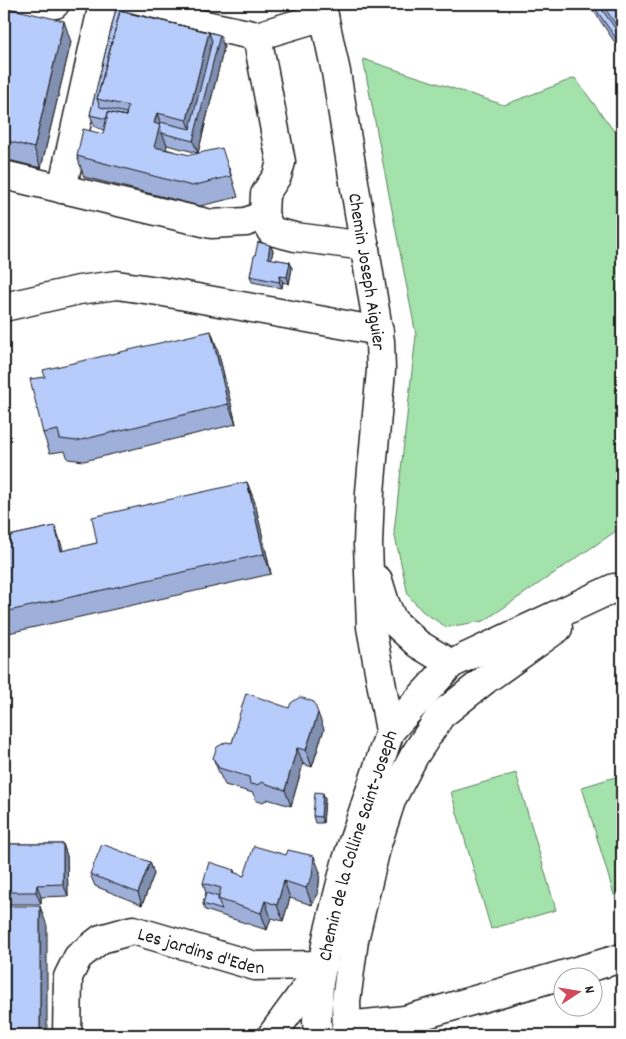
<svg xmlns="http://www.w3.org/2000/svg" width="626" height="1039" font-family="Dekko,sans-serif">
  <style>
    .green { fill: #a3e2aa; stroke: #607f63 }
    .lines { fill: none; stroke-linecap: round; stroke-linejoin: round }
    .minor-casing { stroke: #1c1c1c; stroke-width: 31 }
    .minor { stroke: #fff; stroke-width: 28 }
    .wall { fill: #9eafd9; stroke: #1c1c1c }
    .shaded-wall { fill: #818fb0; stroke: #1c1c1c }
    .building { fill: #b8ccfc; stroke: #1c1c1c }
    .labels { text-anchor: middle; stroke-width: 4.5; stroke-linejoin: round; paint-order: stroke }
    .street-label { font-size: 19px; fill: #1c1c1c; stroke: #fff }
  </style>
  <rect width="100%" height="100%" fill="#fff"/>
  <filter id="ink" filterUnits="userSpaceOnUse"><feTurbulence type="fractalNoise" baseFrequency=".02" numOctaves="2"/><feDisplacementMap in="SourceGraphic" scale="10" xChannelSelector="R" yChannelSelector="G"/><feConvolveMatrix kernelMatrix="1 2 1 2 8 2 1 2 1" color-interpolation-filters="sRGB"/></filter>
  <g filter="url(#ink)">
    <!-- green -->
    <path class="green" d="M363,59L504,105L575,78L622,142V527L484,621L446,627L422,611L408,595L394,532L416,335Z
      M516,773L556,910L491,929L451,792Z
      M622,775V893L614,895L582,787Z"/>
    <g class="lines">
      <defs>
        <g id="minor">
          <path d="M106,4L257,36L281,162L277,176L265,194L264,215L271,231L295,237L365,246"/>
          <path id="s1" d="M320,4L324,16L336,72L380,341L381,370L370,492L368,544L371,627L390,731"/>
          <path d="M4,5L55,4"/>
          <path d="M257,36L324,16"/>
          <path d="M4,175L211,224L246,222L264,215"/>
          <path d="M62,189L103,4"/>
          <path d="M4,307L79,290L117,285L158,291L379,331"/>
          <path d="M378,580L385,603L393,621L418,644L451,664"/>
          <path d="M346,1026L405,1020L622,958"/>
          <path id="s2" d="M67,1035L68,977L78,957L101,939L133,930L255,966L323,965"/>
          <path d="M272,1035L321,968"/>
          <path id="s3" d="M318,1035L317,1021L319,983L328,934L346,863L390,731L451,664L614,588"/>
          <path d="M347,1035L346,1001L354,940L377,844L392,798L414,756L441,715L485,680L558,628"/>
        </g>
      </defs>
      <!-- minor casing -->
      <use href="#minor" class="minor-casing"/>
      <!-- minor -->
      <use href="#minor" class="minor"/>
    </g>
    <!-- wall -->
    <path class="wall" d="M589,4H622V53Z
      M116,9L224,47L198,153L167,145L166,149L229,168L238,197L200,206L84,177L77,156L103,134L104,130L95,127L90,115Z
      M4,29L71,42L41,168L4,159Z
      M270,245L273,251L271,259L290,262L292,268L289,284L283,282L282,288L252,282L250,276L255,256Z
      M211,331L218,351L236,424L84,461L68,459L65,451L50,453L43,433L45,377Z
      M247,482L255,503L271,574L4,634V537L55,526L63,551L97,543Z
      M236,726L324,729L312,767L303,764L291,806L267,799V800L262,802L256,801L253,793L225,785L220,775L213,758L232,743L237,728Z
      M325,799L323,823H315L313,816Z
      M4,844H63L67,856L68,896L41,897V904H7L4,897Z
      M150,862L154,874L142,905L95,886L90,874Z
      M234,870L235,873L244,876L320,872L318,894L312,905L290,898L283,921L271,918L267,930L205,910L203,904L206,893L203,883Z"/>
    <!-- shaded-wall -->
    <path class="shaded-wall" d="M64,21L71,42L41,168L34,148Z
      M209,32L220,35L224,47L198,153L193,141L194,139L187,120Z
      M157,113L164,133H162L167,145L162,167L154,147V123Z
      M270,245L273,251L270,264L268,258Z
      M290,262L292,268L289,284L287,277Z
      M280,276L283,282L282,288L279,282Z
      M211,331L218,351L236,424L228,404Z
      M247,482L255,503L271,574L264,554Z
      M55,526L62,546L68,572L61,551Z
      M318,713L324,729L312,767L306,750Z
      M297,748L303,764L291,806L285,790Z
      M323,793L325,799L323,823L321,817Z
      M63,844L67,856L68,896L63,884Z
      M314,856L320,872L318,894L312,905L306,888Z
      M150,862L154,874L142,905L138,893Z
      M284,881L290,898L283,921L277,905Z
      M37,885L41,897V904L36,892Z
      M265,901L271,918L267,930L261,913Z
      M40,906L47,926V1035H40Z"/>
    <!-- building -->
    <path class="building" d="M592,4H598L622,38V47Z
      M602,4H622V34Z
      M8,8L64,21L34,148L4,140V29Z
      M116,9L220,35L193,141L162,133L159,125L160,122L190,129L212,41L209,32L120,11L97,99L100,107L126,113V116L108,112L107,119L90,115Z
      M120,11L209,32L187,120L157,113L154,123L160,125L154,147L190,155L222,148L231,176L192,186L77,156L83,129L103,134L108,112L126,116L128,106L97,99Z
      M258,242L270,245L268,258L290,262L287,277L280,276L279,282L250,276L254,256H255Z
      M211,331L228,404L77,441L60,439L58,430L43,433L30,379L45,377L43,370Z
      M247,482L264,554L4,612V537L55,526L61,551L97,543L92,517Z
      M246,693L289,708L291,703L300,697L314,702L318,713L306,750L297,748L285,790L261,782V783L256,785L250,784L249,777L219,768L213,758L217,747L226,742L232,743L237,726H236Z
      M315,792L323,793L321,817L313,816Z
      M4,844H63V884L37,885L36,892H4Z
      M102,844L150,862L138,893L90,874Z
      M254,846L286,855L288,850L314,856L312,877L306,888L284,881L277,905L265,901L261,913L218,899L221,888L203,883L209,862L234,870L233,872L244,876Z
      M206,893L219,897L218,899L222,910L203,904Z
      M4,906H40V1035H4Z"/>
  </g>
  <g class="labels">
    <!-- street labels -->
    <g class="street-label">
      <text dy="7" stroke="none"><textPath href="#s1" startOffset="272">Chemin Joseph Aiguier</textPath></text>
      <text dy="7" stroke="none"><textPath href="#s3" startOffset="195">Chemin de la Colline Saint-Joseph</textPath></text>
      <text dy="7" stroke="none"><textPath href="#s2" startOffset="214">Les jardins d'Eden</textPath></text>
    </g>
  </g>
  <!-- margin -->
  <rect width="626" height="1039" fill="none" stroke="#fff" stroke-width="20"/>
  <rect x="10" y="10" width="606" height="1019" fill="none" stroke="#1c1c1c" stroke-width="2" filter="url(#ink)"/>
  <!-- north arrow -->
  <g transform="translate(578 992) rotate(78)"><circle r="24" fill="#ffffff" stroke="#a4a4a4"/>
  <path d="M0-4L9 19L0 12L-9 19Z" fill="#d1495b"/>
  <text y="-8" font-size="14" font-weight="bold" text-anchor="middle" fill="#1c1c1c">N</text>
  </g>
</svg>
